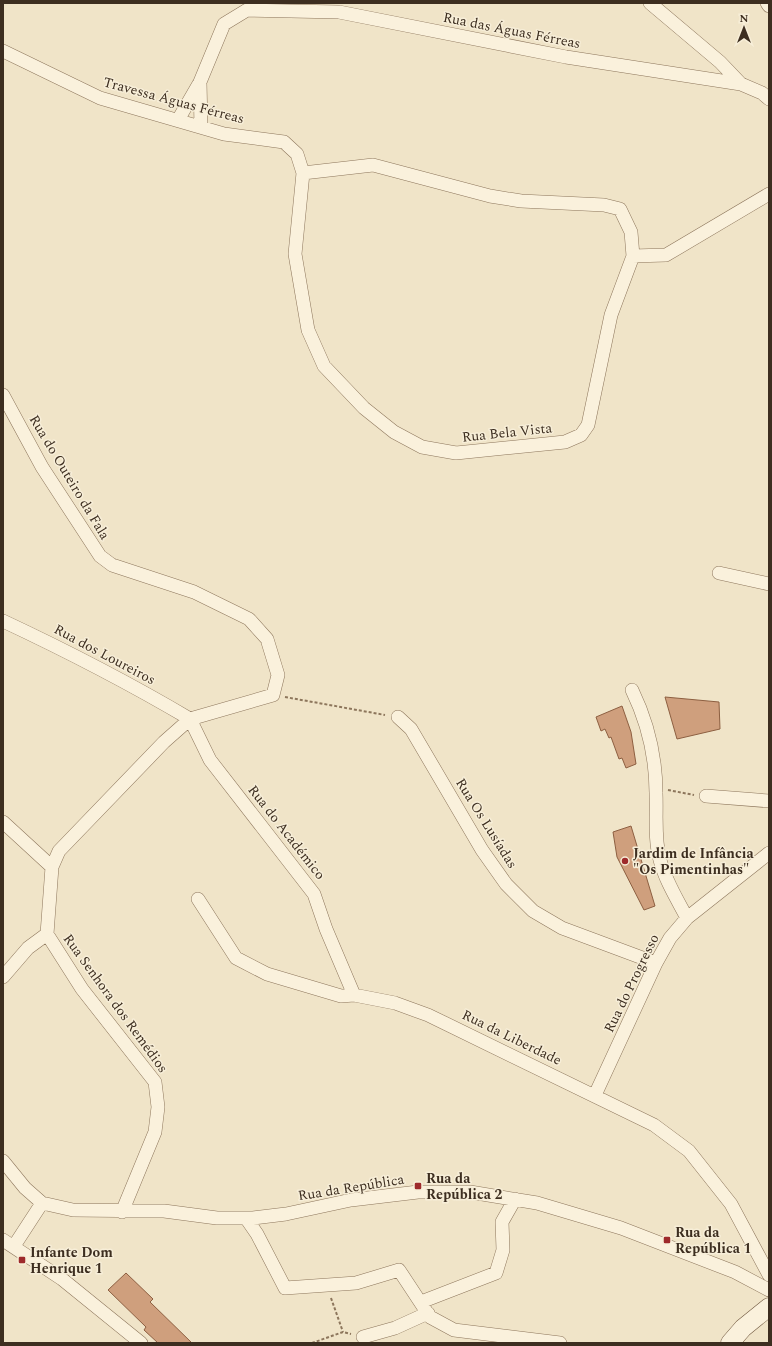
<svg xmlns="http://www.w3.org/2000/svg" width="772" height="1346" font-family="Spectral,serif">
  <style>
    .building { fill: #cf9f7d; stroke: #8d5f41 }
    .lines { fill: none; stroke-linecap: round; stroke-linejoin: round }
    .street-casing { stroke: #8d765c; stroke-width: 14 }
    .secondary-casing { stroke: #6f573f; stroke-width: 19 }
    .path { stroke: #8d765c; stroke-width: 2; stroke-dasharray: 3 2; stroke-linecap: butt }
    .street { stroke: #faf1dc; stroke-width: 13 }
    .secondary { stroke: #faf1dc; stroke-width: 18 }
    .poi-dot { fill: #9e2a2b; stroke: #f7eed8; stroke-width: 1.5 }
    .labels { text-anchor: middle; stroke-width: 3; stroke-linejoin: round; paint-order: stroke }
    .street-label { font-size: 14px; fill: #3d2e20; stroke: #f7eed8 }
    .poi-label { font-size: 14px; font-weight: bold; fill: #3d2e20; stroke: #f7eed8; text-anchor: start }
  </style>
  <rect width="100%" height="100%" fill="#f0e4c8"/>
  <!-- building -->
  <path class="building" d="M665,697L719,702L720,729L677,739Z
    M622,706L631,732L636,764L626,768L622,758L619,759L611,737L609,738L605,729L601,731L596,717Z
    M631,826L655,906L644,910L617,857L613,832Z
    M126,1273L153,1299L150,1302L192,1343H158L144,1330L146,1327L108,1290Z"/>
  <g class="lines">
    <defs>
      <path id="street" d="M650,3L720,62L741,84L762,93L769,99
        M767,3L769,6
        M3,51L100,98L224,134L284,142L297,154L303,173L295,254L308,330L324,366L364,408L394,432L422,447L456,453L565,442L581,435L588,425L611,315L633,256L666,255L769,194
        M200,82L201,127
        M178,120L200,82L224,24L247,10L339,12L566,57L741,84
        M303,173L373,165L490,196L521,201L604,205L620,209L631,232L633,256
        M3,395L42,467L100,556L112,565L194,592L249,619L267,639L278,675L273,695L190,719L164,742L59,851L52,867L47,934L82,989L155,1082L158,1107L155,1132L122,1212
        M719,573L769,584
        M3,621C67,651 129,683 190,719
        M632,690C648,723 656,757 656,793C657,815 654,838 660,860C665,880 677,899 687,918
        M398,717L411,729L482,850L506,884L533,911L562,928L656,963
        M190,719L210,760L314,894L326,929L354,995
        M706,796L769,801
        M3,822L52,867
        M198,899L236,958L267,974L341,996L354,995L395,1003L428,1015L654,1125L689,1151L731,1204L769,1275
        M3,977L28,948L47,934
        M595,1095L656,963L670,938L687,918L769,853
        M3,1161L25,1188L42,1203
        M42,1203L73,1210L164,1211L217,1218H253L286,1214L351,1200L418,1192H470L537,1203L621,1228L735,1272L769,1290
        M246,1218L257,1234L285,1288L356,1283L399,1270L430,1317L454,1330L560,1343
        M3,1240L62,1279L141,1343
        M14,1246L42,1203
        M421,1302L496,1273L503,1250L502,1222L515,1199
        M363,1337L395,1328L428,1313"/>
      <path id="secondary" d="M730,1343L743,1328L769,1307"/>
    </defs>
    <!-- street casing -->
    <use href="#street" class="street-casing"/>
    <!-- secondary casing -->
    <use href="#secondary" class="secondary-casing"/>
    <!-- path -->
    <path class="path" d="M285,697L385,715
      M668,790L694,795
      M331,1298L343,1332
      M312,1343L343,1332L351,1334"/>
    <!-- street -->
    <use href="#street" class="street"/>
    <!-- secondary -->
    <use href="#secondary" class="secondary"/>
  </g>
  <!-- markers -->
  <g class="poi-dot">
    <circle cx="625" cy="861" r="4"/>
    <rect x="414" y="1182" width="8" height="8" rx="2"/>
    <rect x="663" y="1236" width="8" height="8" rx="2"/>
    <rect x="18" y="1256" width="8" height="8" rx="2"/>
  </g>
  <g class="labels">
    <!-- street labels -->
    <g class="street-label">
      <text transform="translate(512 30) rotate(11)" y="5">Rua das Águas Férreas</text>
      <text transform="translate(174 100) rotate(15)" y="5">Travessa Águas Férreas</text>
      <text transform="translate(507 432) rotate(-6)" y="5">Rua Bela Vista</text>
      <text transform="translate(70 477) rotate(59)" y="5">Rua do Outeiro da Fala</text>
      <text transform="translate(105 654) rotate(28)" y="5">Rua dos Loureiros</text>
      <text transform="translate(487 823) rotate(58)" y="5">Rua Os Lusíadas</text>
      <text transform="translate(287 832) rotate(52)" y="5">Rua do Académico</text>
      <text transform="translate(631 983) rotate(-64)" y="5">Rua do Progresso</text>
      <text transform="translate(116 1003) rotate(54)" y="5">Rua Senhora dos Remédios</text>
      <text transform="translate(512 1037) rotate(26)" y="5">Rua da Liberdade</text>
      <text transform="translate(351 1187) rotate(-9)" y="5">Rua da República</text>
    </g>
    <!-- poi labels -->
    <g class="poi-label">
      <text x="633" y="858">Jardim de Infância<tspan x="633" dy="16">"Os Pimentinhas"</tspan></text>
      <text x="426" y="1183">Rua da<tspan x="426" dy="16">República 2</tspan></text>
      <text x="675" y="1237">Rua da<tspan x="675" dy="16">República 1</tspan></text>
      <text x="30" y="1257">Infante Dom<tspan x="30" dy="16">Henrique 1</tspan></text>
    </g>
  </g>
  <!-- border -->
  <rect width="772" height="1346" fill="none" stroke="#3d2e20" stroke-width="8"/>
  <!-- north arrow -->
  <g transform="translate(744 28)" stroke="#f7eed8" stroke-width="3" paint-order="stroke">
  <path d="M0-3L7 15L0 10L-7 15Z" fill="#3d2e20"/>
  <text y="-6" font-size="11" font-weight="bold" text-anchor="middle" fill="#3d2e20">N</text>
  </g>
</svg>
